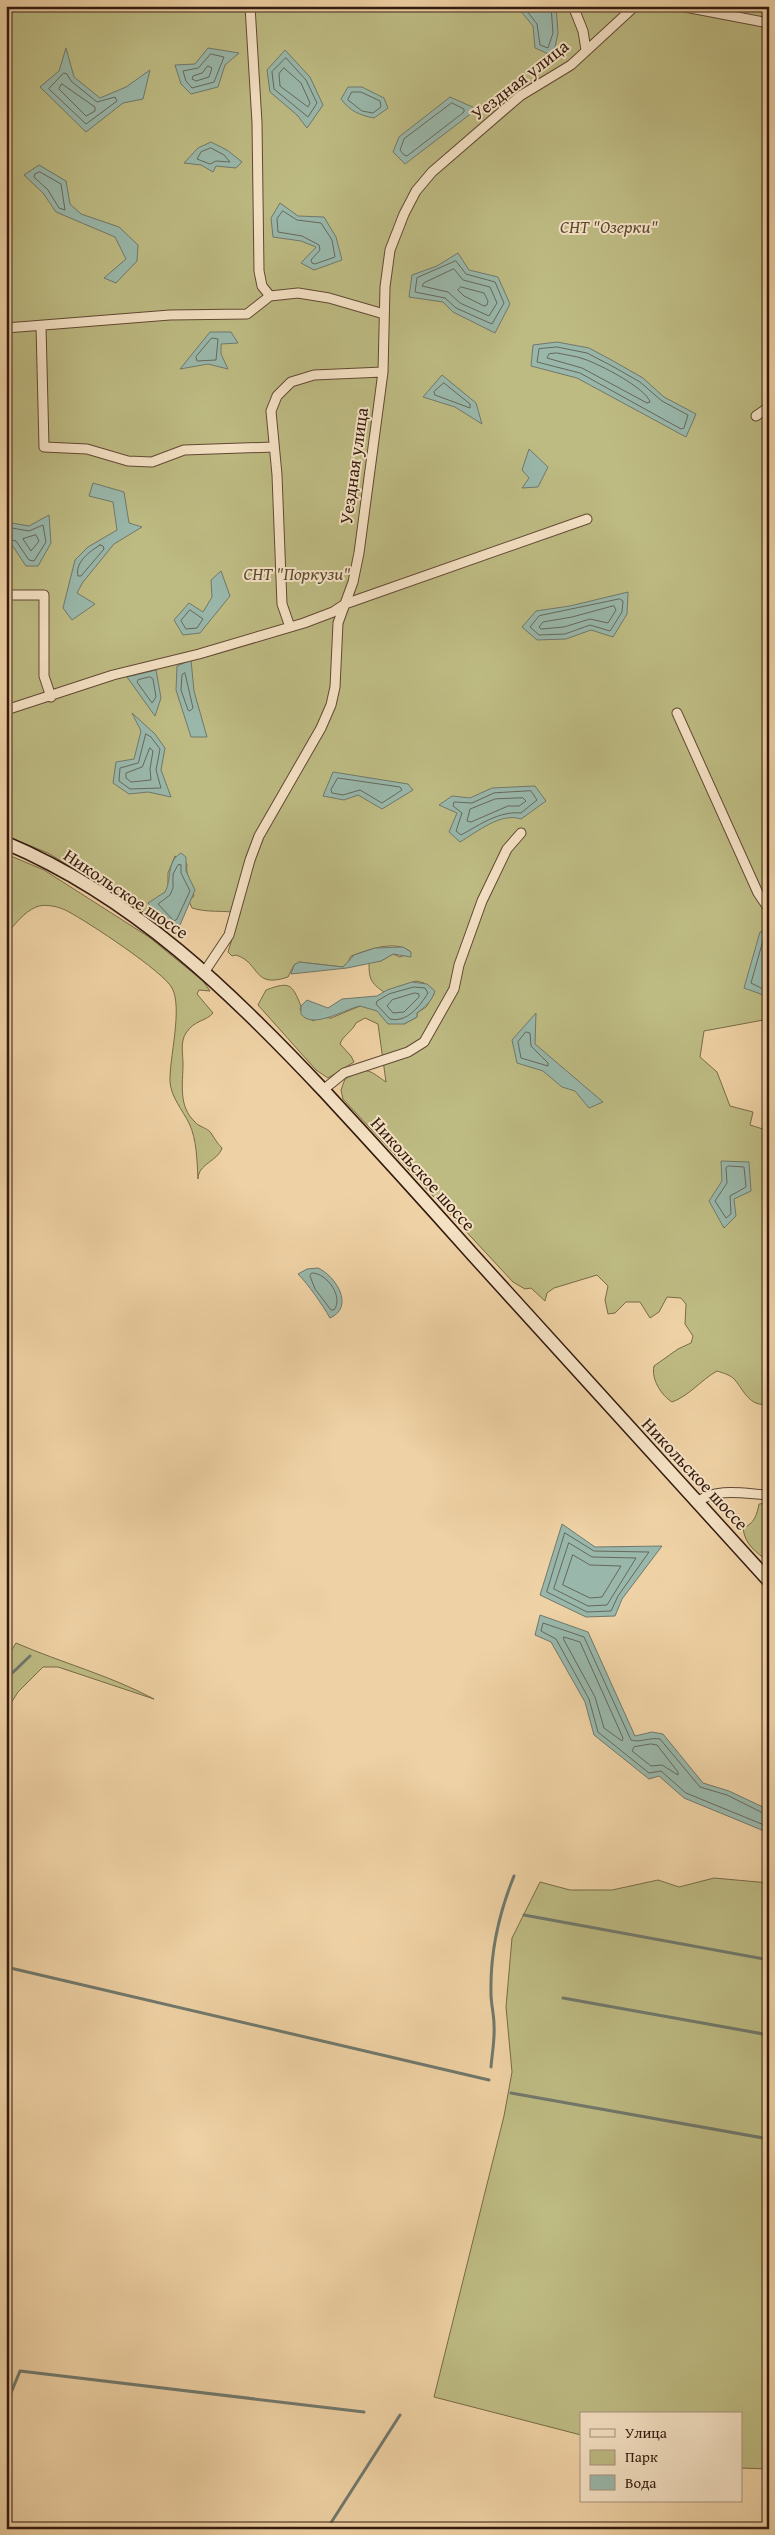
<svg xmlns="http://www.w3.org/2000/svg" width="775" height="2535" font-family="'Gentium Book Plus',serif">
  <style>
    .green { fill: #bdba82; stroke: #786a48 }
    .water { fill: #99b7aa; stroke: #70786c }
    .lines { fill: none; stroke-linecap: round; stroke-linejoin: round }
    .shore { stroke: #66685c; stroke-width: 1 }
    .stream { stroke: #70786c; stroke-width: 3 }
    .street-casing { stroke: #624834; stroke-width: 11 }
    .secondary-casing { stroke: #331a0f; stroke-width: 15 }
    .street { stroke: #f4e1c4; stroke-width: 9 }
    .secondary { stroke: #f4e1c4; stroke-width: 12 }
    .labels { text-anchor: middle; stroke-width: 4; stroke-linejoin: round; paint-order: stroke }
    .street-label { font-size: 18px; fill: #331a0f; stroke: #f4e1c4 }
    .park-label { font-size: 18px; font-style: italic; fill: #5c4a32; stroke: #f4e1c4 }
  </style>
  <rect width="100%" height="100%" fill="#eed1a4"/>
  <filter id="stains"><feTurbulence type="fractalNoise" baseFrequency=".004" numOctaves="4"/><feColorMatrix values="0 0 0 0 .2 0 0 0 0 .09 0 0 0 0 .02 0 0 0 .5 -.17"/></filter>
  <radialGradient id="worn" r=".72"><stop offset=".6" stop-color="#630" stop-opacity="0"/><stop offset="1" stop-color="#630" stop-opacity=".3"/></radialGradient>
  <!-- green -->
  <path class="green" d="M6,6H769V1019L704,1031L700,1057L717,1072L730,1106L753,1112L750,1125L769,1131V1394L767,1404C750,1407 744,1391 735,1380C731,1375 723,1373 717,1371C701,1380 689,1396 672,1402C661,1395 651,1379 654,1366L678,1349L691,1343L693,1336L685,1324L686,1304L681,1298L667,1297L659,1312L650,1318L640,1302H626L615,1313L608,1314L605,1300L608,1286L597,1275L554,1288L547,1293L545,1301L531,1288L525,1289L513,1282L343,1099L341,1090L345,1079C367,1067 366,1068 386,1082L378,1024L365,1018L356,1023C352,1032 343,1035 340,1044L351,1056L354,1062L328,1078L316,1070L258,1005L266,990C290,981 292,984 301,1006L300,1010L313,1021L320,1017L331,1018L360,1006L374,1009L404,1024L417,1017V1013L426,1007L434,994L424,983L416,981L384,992C370,983 369,978 369,962L381,961L393,954L400,957L411,952C395,939 368,950 351,956L348,962L343,967L299,962L294,965L288,977C252,989 261,963 236,955L232,956L228,952L240,913C223,910 208,913 192,908L189,901L194,896C192,885 185,875 187,864L175,856L168,873V887L165,893L149,903L162,916L158,921L48,853L6,836Z
    M6,854L44,870L149,937L203,981L210,991L199,990L197,994L213,1013C207,1021 194,1020 186,1033C180,1042 183,1054 183,1064C183,1084 178,1106 195,1122C199,1127 208,1128 211,1133C215,1139 217,1143 222,1148C218,1161 198,1164 198,1179C197,1161 197,1140 189,1123C183,1111 171,1097 170,1082C169,1059 183,1008 172,988C164,972 88,922 69,912C61,907 45,903 36,907C24,912 14,925 6,935Z
    M769,1503V1562C756,1552 745,1545 743,1528C754,1524 757,1515 759,1504Z
    M16,1643C62,1663 109,1675 154,1699L58,1667H43L18,1692L6,1711V1659Z
    M714,1878L769,1883V2469L741,2468V2414H581V2435L434,2397L504,2116L512,2072L506,2007L512,1938L540,1882L570,1890H612L658,1880L679,1887Z"/>
  <!-- water -->
  <path class="water" d="M519,6H556L558,33L553,56L535,48L533,26L519,9Z
    M66,48L74,77L100,98L126,87L150,70L143,99L123,103L86,132L40,87L59,71Z
    M208,48L239,53L225,65L218,87L191,94L181,84L175,65L195,64Z
    M285,50L310,77L323,105L307,128L297,115L270,92L267,70Z
    M348,87H362L384,98L388,108L374,118C359,115 350,111 341,99Z
    M450,97L477,109L405,164L393,152L399,137Z
    M211,142L227,150L242,162L236,168L216,166L213,172L201,165L184,163L198,148Z
    M39,165L66,181L70,204L81,214L119,227L138,245L137,261L116,283L104,278L126,259L115,237L56,212L43,193L24,175Z
    M280,203L298,216L324,217L336,237L342,260L314,270L301,263L316,247L301,241L273,237L271,218Z
    M458,253L469,270L498,277L510,304L495,333L453,312L443,302L409,297L412,275L437,266Z
    M210,332H231L238,343L221,344V354L228,369L208,364L180,369Z
    M557,342L589,348L615,362L643,378L664,397L696,414L686,437L577,378L531,366L533,345Z
    M442,375L476,403L482,424L455,407L423,397Z
    M529,449L548,467L538,487L522,488L529,478L522,470Z
    M93,483L124,492L129,523L142,527L114,544L83,582L77,593L95,604L72,620L63,608L75,560L88,547L117,530L113,502L89,496Z
    M49,515L51,543L38,566H26L12,545L6,549V522L29,526Z
    M221,571L230,596L200,633L183,635L174,620L189,603L203,612L212,597L211,580Z
    M628,592L627,614L613,637L591,630L566,639L537,640L522,627L536,611L570,606Z
    M191,660L194,691L207,737H191L176,690L177,666Z
    M156,670L161,698L155,716L127,677Z
    M132,713L155,734L165,748L161,770L171,797L148,792L129,794L113,783L116,762L134,759L141,731Z
    M333,772L408,784L413,790L382,809L358,795L344,800L323,796Z
    M535,786L546,801L521,819C501,812 477,832 460,842L449,832L457,813L439,805L452,796L470,798L492,788Z
    M181,853L186,857V871L195,890L180,925C167,927 157,912 148,903L165,892C172,879 166,862 181,853Z
    M769,929L767,978L769,997L744,988L760,932Z
    M403,947L411,952V957L393,954L381,961L347,968L291,974L294,965L299,962L343,967L354,955L375,948Z
    M412,982L427,984L435,991C432,1001 425,1007 417,1013V1017L404,1024H388L377,1011L360,1006C345,1009 312,1030 301,1014V1006L307,1000L328,1008L342,999L377,996L387,990Z
    M536,1013L535,1044L603,1102L589,1108L575,1091L562,1087L543,1071L517,1063L512,1040Z
    M721,1161L749,1162L751,1191L734,1199L736,1216L724,1228L709,1201L722,1181Z
    M318,1268C336,1276 355,1307 330,1318C322,1304 308,1284 298,1274L307,1269Z
    M562,1524L595,1547L662,1546L622,1599L615,1616L586,1617L540,1595Z
    M540,1615L588,1632L635,1736L652,1732L663,1734L703,1783L729,1791L765,1808L769,1805V1833L684,1798L659,1776L649,1779L594,1735L585,1702L551,1642L535,1635Z"/>
  <g class="lines">
    <!-- shore -->
    <path class="shore" d="M523,6L537,24L540,45L548,48L553,33L551,6
      M211,54L224,57L214,82L192,88L186,81L183,71L198,68Z
      M286,58L306,80L317,103L308,117L274,89L272,72Z
      M208,66L212,68L209,77L196,81L192,79L193,76L202,73Z
      M284,68L301,83L310,103L308,107L280,86L279,74Z
      M64,73L67,74L71,81L97,102L115,97L117,101L86,124L49,89Z
      M62,84L95,107V111L86,116L59,89Z
      M352,92H361L380,101L381,107L373,113L362,111L348,100Z
      M452,103L464,109V112L407,156L404,155L400,150L404,139Z
      M211,148L224,155L230,162L216,161L210,164L197,159L201,152Z
      M40,172L61,184L65,210L59,208L48,190L34,177L35,174Z
      M283,211L297,220L321,223L332,240L335,257L315,264L312,263L311,260L320,250L319,245L302,236L278,232L277,219Z
      M456,261L466,274L495,282L504,303L492,324L456,308L445,298L415,292L417,278Z
      M454,269L463,280L490,287L497,303L489,316L460,303L448,292L422,286L424,283Z
      M461,287L484,293L488,301L487,305L484,306L464,296L458,290Z
      M212,338L218,339L216,360L197,361L196,357Z
      M557,347L587,353L612,366L640,382L662,401L688,415L684,428L681,429L580,373L537,362L539,349Z
      M557,353C566,355 576,356 584,359C599,364 646,388 650,402L647,403L582,368L547,358L549,354Z
      M444,383L470,404V408L435,395L434,392Z
      M6,527L29,531L43,525L46,542L34,561L29,560L16,541L11,540L6,542
      M36,535L39,541L31,551L23,539Z
      M100,545L103,546L104,549L81,576H78C75,562 89,552 100,545Z
      M620,599L623,601L622,612L610,631L590,625L565,634L539,635L530,627L539,616Z
      M614,606L616,610L608,623L590,619L564,627L541,629L539,627L543,622L572,617Z
      M190,610L203,619L197,628L186,629L181,621Z
      M185,673L193,708L190,711L188,710L181,690L182,675Z
      M150,677L153,679L156,697L152,703L137,682L138,680Z
      M146,734L151,737L160,749L156,770L161,788L130,789L119,781L120,768L138,763Z
      M150,748L153,751L150,769L151,780L131,782L126,778V773L142,767Z
      M338,778L400,787L402,790L382,803L360,790L343,795L332,793L331,790Z
      M531,791L537,800L521,813C499,811 481,824 461,835L456,831L462,813L453,806L454,802L472,803L494,793Z
      M523,798L526,801L519,806H508L471,822L467,821L470,809L495,799Z
      M181,865V873L190,891L177,919L174,921L158,904L170,895L173,888V874L178,865Z
      M769,934L764,937L751,983L769,992
      M414,987L425,988L428,993C420,1006 407,1023 390,1019L376,1004L377,1001L389,994Z
      M415,993L419,994V997L404,1012L393,1013L387,1006L392,1000Z
      M526,1032L530,1033L531,1046L548,1063V1066L521,1058L518,1042Z
      M729,1166L744,1167L746,1187L730,1196L731,1214L726,1218L715,1201L727,1183L726,1168Z
      M312,1273C327,1273 344,1297 334,1310H331L315,1289L310,1276Z
      M565,1533L594,1551L649,1552L618,1596L611,1611L587,1612L547,1592Z
      M569,1543L592,1557L636,1558L607,1605L588,1606L554,1589Z
      M573,1555L590,1565L621,1566L602,1597L590,1598L563,1585Z
      M564,1637L580,1642L623,1738L622,1741L604,1728L595,1697L564,1640Z
      M651,1744L657,1745L678,1772V1775L662,1765L651,1766L632,1751L634,1747Z
      M769,1812L763,1813L727,1795L700,1787L660,1739C650,1737 640,1743 631,1740L584,1637L543,1623L541,1631L556,1639L589,1699L598,1732L649,1773L661,1771L686,1793L769,1827"/>
    <!-- stream -->
    <path class="stream" d="M6,1679L30,1656
      M524,1915L769,1960
      M6,1967L489,2080
      M563,1998L769,2035
      M491,2067C492,2054 495,2039 494,2025C494,2014 491,2004 491,1994C490,1954 499,1913 514,1876
      M511,2093L769,2139
      M6,2405L20,2371L364,2412
      M327,2529L400,2415"/>
    <defs>
      <path id="street" d="M250,6L257,123L259,271L262,286L270,296
        M573,6L583,31L586,50
        M680,6L769,23
        M41,326L44,447L87,449L128,461L152,462L184,450L274,447
        M6,328L170,315L247,314L270,296L298,293L329,298L384,314
        M756,416L769,407
        M6,595H44V676L51,697
        M290,627L282,604L277,475L271,411L277,396L291,382L314,375L383,372
        M6,710L113,675L199,654L304,623L333,612L345,604L587,519
        M677,713L758,893L769,909
        M205,971L229,935L250,860L259,836L321,728L331,705L335,687L338,623L353,582L359,553L383,372L385,287L390,250L404,214L416,191L432,172L520,96L571,65L635,6
        M323,1090L344,1073L408,1052L424,1042L454,989L459,965L482,901L507,849L521,833
        M698,1502C715,1487 746,1494 769,1495"/>
      <path id="secondary" d="M6,843C134,897 232,993 325,1092C375,1146 424,1200 473,1255C571,1364 671,1472 769,1581"/>
    </defs>
    <!-- street casing -->
    <use href="#street" class="street-casing"/>
    <!-- secondary casing -->
    <use href="#secondary" class="secondary-casing"/>
    <!-- street -->
    <use href="#street" class="street"/>
    <!-- secondary -->
    <use href="#secondary" class="secondary"/>
  </g>
  <g class="labels">
    <!-- street labels -->
    <g class="street-label">
      <text transform="translate(520 80) rotate(-38)" y="6">Уездная улица</text>
      <text transform="translate(354 466) rotate(-82)" y="6">Уездная улица</text>
      <text transform="translate(126 894) rotate(34)" y="6">Никольское шоссе</text>
      <text transform="translate(423 1174) rotate(48)" y="6">Никольское шоссе</text>
      <text transform="translate(695 1474) rotate(47)" y="6">Никольское шоссе</text>
    </g>
    <!-- park labels -->
    <g class="park-label">
      <text x="609" y="233">СНТ "Озерки"</text>
      <text x="297" y="580">СНТ "Поркузи"</text>
    </g>
  </g>
  <!-- margin -->
  <rect width="775" height="2535" fill="none" stroke="#eed1a4" stroke-width="25"/>
  <rect x="8" y="8" width="760" height="2520" fill="none" stroke="#331a0f" stroke-width="2.5"/>
  <rect x="12" y="12" width="750" height="2510" fill="none" stroke="#331a0f"/>
  <!-- legend -->
  <rect x="580" y="2412" width="162" height="90" fill="#f4e1c4" stroke="#a7917c"/>
  <rect x="590" y="2429" width="25" height="8" fill="#f4e1c4" stroke="#a7917c"/>
  <text x="625" y="2438" font-size="15" fill="#331a0f">Улица</text>
  <rect x="590" y="2450" width="25" height="15" fill="#bdba82" stroke="#a7917c"/>
  <text x="625" y="2462" font-size="15" fill="#331a0f">Парк</text>
  <rect x="590" y="2475" width="25" height="15" fill="#99b7aa" stroke="#a7917c"/>
  <text x="625" y="2488" font-size="15" fill="#331a0f">Вода</text>
  <rect width="100%" height="100%" filter="url(#stains)"/>
  <rect width="100%" height="100%" fill="url(#worn)"/>
</svg>
